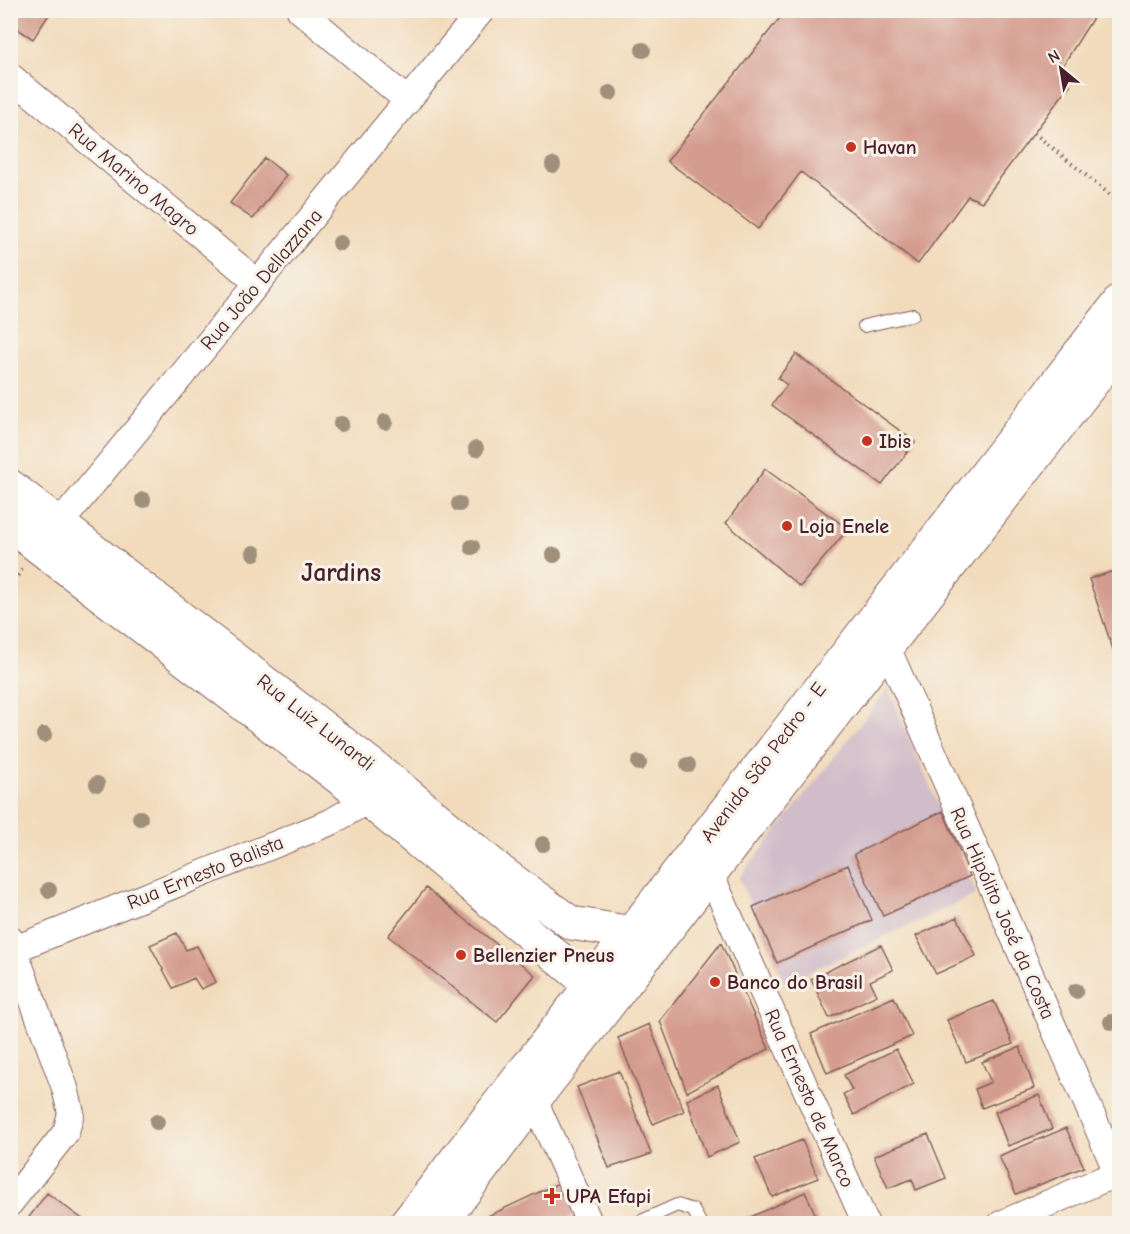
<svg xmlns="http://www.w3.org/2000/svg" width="1130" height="1234" font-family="'Comic Neue',sans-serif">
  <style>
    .industrial { fill: #d1bdc9 }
    .building { fill: #d49c8f }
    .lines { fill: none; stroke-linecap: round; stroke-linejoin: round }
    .lane-casing { stroke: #85615d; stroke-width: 14 }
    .street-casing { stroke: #85615d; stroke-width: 28 }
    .secondary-casing { stroke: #85615d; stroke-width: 35 }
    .path { stroke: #85615d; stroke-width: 4; stroke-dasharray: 1.5 4.5; stroke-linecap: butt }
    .lane { stroke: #fff; stroke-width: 12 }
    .street { stroke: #fff; stroke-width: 26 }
    .secondary { stroke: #fff; stroke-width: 33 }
    .tree { fill: #9f907b }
    .poi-dot { fill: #c8321e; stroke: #f7f3e8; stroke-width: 2 }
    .labels { text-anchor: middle; stroke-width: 6; stroke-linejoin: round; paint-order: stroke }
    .poi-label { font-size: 20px; font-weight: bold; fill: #4a1f2b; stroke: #f7f3e8; text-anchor: start }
    .street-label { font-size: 20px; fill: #4a1f2b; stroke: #f7f3e8 }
    .district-label { font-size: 26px; font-weight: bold; fill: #4a1f2b; stroke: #f7f3e8 }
  </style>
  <rect width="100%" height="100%" fill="#f7f3e8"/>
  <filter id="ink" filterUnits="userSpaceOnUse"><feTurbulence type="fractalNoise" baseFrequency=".0167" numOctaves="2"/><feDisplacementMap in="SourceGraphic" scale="12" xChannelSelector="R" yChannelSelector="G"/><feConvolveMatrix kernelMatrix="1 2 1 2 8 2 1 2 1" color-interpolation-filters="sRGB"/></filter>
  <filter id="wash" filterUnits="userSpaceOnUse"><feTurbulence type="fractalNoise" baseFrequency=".008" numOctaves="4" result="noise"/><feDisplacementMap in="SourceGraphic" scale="24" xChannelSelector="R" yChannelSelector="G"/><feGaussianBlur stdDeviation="1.35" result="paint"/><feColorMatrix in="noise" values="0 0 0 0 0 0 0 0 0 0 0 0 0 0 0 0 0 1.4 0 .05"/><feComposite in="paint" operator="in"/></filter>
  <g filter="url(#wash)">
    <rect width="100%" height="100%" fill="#f2dbbb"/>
    <!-- industrial -->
    <path class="industrial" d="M888,689L977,894L785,983L739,878Z"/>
    <g id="blocks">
      <!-- building -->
      <path class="building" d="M10,10H52L33,39L10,24Z
        M786,10H1098L1058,73L1070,85L982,202L968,196L918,264L801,172L758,229L667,161Z
        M265,158L286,175L253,219L230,203Z
        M796,354L915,442L882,485L772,405L787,385L778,378Z
        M765,469L848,529L800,587L726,523Z
        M1120,569V666L1119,667L1089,579Z
        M943,811L970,876L883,916L854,854Z
        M848,865L872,920L777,963L753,907Z
        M426,888L535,975L497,1022L388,936Z
        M957,917L976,956L936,974L916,936Z
        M177,933L186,950L197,946L216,982L201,989L194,978L173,988L150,945Z
        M721,943L769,1049L687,1092L660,1021Z
        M881,945L893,970L870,981L877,995L829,1018L811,979Z
        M894,997L912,1036L827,1073L811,1034Z
        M994,1001L1013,1044L966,1062L947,1020Z
        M649,1024L684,1111L653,1124L618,1038Z
        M1020,1047L1034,1088L982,1108L975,1089L991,1082L982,1062Z
        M896,1049L914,1084L854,1115L843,1094L852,1090L844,1075Z
        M619,1071L651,1154L609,1168L577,1087Z
        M718,1085L740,1142L707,1157L687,1100Z
        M1039,1095L1052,1129L1008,1146L995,1112Z
        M1066,1128L1084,1167L1016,1194L999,1156Z
        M928,1134L946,1178L916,1190L912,1179L888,1188L874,1156Z
        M802,1140L818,1178L772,1197L755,1159Z
        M565,1180L581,1212L558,1224H471Z
        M805,1192L819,1222L815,1224H746L744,1220Z
        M47,1193L89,1224H24Z"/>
    </g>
  </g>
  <g filter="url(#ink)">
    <use href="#blocks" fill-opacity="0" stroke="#85615d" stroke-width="1.5"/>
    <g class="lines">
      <defs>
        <path id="lane" d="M864,326L913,315
          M635,1224L677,1205L693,1210L701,1224"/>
        <path id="street" d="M300,10L408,101
          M10,76L258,283
          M48,538L482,10
          M887,647L1120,1179
          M710,873L866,1224
          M10,939L65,1088L71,1113L66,1132L10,1203
          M10,951L331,822L368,800L379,788
          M534,1100L590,1224
          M1001,1224L1120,1172"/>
        <path id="secondary" d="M10,486L387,777L500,871L571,923L632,933
          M10,525L368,800L591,985
          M406,1224L1120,301
          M440,1224L534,1100L1120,347"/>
      </defs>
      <!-- lane casing -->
      <use href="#lane" class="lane-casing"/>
      <!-- street casing -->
      <use href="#street" class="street-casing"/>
      <!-- secondary casing -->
      <use href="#secondary" class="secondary-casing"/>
      <!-- path -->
      <path class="path" d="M1034,133L1120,203
        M10,585L23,569"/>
      <!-- lane -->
      <use href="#lane" class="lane"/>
      <!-- street -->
      <use href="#street" class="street"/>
      <!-- secondary -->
      <use href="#secondary" class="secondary"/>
    </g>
    <!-- trees -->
    <g class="tree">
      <circle cx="643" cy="50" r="8"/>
      <circle cx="610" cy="93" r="8"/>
      <circle cx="553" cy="165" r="8"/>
      <circle cx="340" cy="243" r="8"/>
      <circle cx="385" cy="422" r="8"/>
      <circle cx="341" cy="424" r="8"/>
      <circle cx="476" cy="449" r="8"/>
      <circle cx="143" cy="500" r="8"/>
      <circle cx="459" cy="504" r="8"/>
      <circle cx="472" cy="547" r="8"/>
      <circle cx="254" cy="553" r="8"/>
      <circle cx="554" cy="555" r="8"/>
      <circle cx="44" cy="735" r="8"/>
      <circle cx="639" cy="763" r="8"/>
      <circle cx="688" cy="765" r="8"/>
      <circle cx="97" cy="784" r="8"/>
      <circle cx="140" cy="818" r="8"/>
      <circle cx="543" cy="844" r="8"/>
      <circle cx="49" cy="890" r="8"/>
      <circle cx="1076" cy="991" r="8"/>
      <circle cx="1111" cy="1022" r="8"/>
      <circle cx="157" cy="1122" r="8"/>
    </g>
  </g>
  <!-- markers -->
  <g class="poi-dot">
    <circle cx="851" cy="147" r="6"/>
    <circle cx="867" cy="441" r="6"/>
    <circle cx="787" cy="526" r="6"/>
    <circle cx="461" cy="955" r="6"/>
    <circle cx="715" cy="982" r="6"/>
    <path d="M549 1187h6v6h6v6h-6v6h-6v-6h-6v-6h6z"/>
  </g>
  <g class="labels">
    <!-- poi labels -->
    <g class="poi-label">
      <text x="863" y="154">Havan</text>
      <text x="879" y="448">Ibis</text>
      <text x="799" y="533">Loja Enele</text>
      <text x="473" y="962">Bellenzier Pneus</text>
      <text x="727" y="989">Banco do Brasil</text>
      <text x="566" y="1203">UPA Efapi</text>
    </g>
    <!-- street labels -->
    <g class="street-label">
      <text transform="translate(134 179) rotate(40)" y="7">Rua Marino Magro</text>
      <text transform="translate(261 279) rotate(-50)" y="7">Rua João Dellazzana</text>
      <text transform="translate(316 722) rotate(38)" y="7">Rua Luiz Lunardi</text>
      <text transform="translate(763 762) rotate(-53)" y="7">Avenida São Pedro - E</text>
      <text transform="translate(205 872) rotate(-22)" y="7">Rua Ernesto Balista</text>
      <text transform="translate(1003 913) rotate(66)" y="7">Rua Hipólito José da Costa</text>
      <text transform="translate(810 1098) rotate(66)" y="7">Rua Ernesto de Marco</text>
    </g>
    <!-- district labels -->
    <g class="district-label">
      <text x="341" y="581">Jardins</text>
    </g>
  </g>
  <!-- margin -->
  <rect width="1130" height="1234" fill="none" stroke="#f7f3e8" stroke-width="36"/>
  <!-- north arrow -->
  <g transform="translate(1061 69) rotate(330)" stroke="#f7f3e8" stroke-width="4.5" paint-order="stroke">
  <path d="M0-4.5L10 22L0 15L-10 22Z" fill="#4a1f2b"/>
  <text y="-9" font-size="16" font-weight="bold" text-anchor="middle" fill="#4a1f2b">N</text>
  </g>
</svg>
